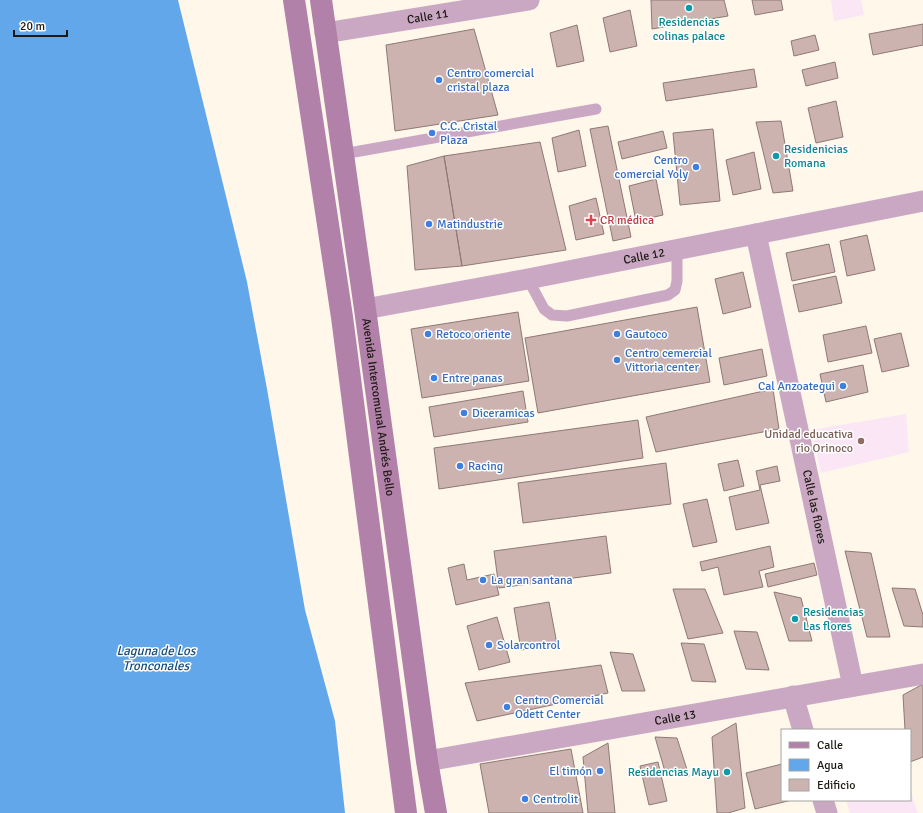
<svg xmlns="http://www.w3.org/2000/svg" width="923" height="813" font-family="Signika,sans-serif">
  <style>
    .education { fill: #fbe6f6 }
    .water { fill: #61a7ea }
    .building { fill: #ccb3b0; stroke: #8f7875 }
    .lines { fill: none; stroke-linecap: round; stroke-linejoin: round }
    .lane { stroke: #caa8c4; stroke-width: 11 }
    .street { stroke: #caa8c4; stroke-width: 21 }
    .secondary { stroke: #b281aa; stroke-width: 22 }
    .culture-dot { fill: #0f9aa8; stroke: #fff; stroke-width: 1.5 }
    .shop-dot { fill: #3f7fe0; stroke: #fff; stroke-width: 1.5 }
    .health-dot { fill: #e0444e; stroke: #fff; stroke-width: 1.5 }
    .education-dot { fill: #8d6e63; stroke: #fff; stroke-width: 1.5 }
    .labels { text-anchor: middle; stroke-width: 3; stroke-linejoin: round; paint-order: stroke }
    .street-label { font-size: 12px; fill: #1d1912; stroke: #fff }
    .culture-label { font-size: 12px; fill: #0d838f; stroke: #fff; text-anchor: start }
    .shop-label { font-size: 12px; fill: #366cbe; stroke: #fff; text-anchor: start }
    .health-label { font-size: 12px; fill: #be3a42; stroke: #fff; text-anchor: start }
    .education-label { font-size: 12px; fill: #785e54; stroke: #fff; text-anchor: end }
    .water-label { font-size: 13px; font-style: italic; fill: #1b4d79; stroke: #fff }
  </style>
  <rect width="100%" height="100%" fill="#fef7ea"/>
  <!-- education -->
  <path class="education" d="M831,0H861L864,15L834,21Z
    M906,414L909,452L821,473L811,430Z
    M910,790L918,813H850L846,800H910Z"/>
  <!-- water -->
  <path class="water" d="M0,0H178L247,282L267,389L305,610L335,721L345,813H0Z"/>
  <!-- building -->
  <path class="building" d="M651,0H724L728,16L652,29Z
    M752,0H781L783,10L755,15Z
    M630,10L637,46L610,52L603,18Z
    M923,24V45L873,55L869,34Z
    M577,25L584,61L557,67L550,33Z
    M474,29L498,115L395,131L386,45Z
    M815,35L819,50L794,56L791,41Z
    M835,62L838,78L806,86L802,70Z
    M754,69L757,87L666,101L663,83Z
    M836,101L843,137L816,143L808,108Z
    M781,121L793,191L773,193L756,122Z
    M608,126L631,237L613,241L590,129Z
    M713,129L720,201L680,205L673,133Z
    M579,130L586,166L558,172L552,138Z
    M663,131L667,148L622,159L618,142Z
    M540,142L566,250L462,266L444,156Z
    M754,152L761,189L733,195L726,160Z
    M444,156L462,266L415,270L407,166Z
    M656,179L663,215L636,221L629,186Z
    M596,198L604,234L576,240L569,206Z
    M867,235L875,270L847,276L840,241Z
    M829,244L835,272L792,281L786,253Z
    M743,272L751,307L723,314L715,279Z
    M836,276L842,303L799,312L793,285Z
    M697,307L710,382L538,413L525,338Z
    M518,312L529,381L422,398L411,329Z
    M866,326L872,353L828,362L823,335Z
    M901,333L909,366L882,372L874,339Z
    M762,349L767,376L724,385L719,358Z
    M863,365L868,392L826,402L820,374Z
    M773,389L779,429L656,452L646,417Z
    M523,391L528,422L434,437L429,407Z
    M638,420L643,458L439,489L434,448Z
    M738,460L744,486L724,491L718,464Z
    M666,463L671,504L523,523L518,483Z
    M777,466L780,481L760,485L769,523L736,530L729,497L760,490L756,471Z
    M707,499L717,542L693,547L683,504Z
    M606,536L611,573L499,588L494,551Z
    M770,546L774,567L759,571L763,587L724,595L718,567L702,571L700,562Z
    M845,551L871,553L890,637H867Z
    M814,563L817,575L768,587L765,574Z
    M464,564L467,580L494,574L499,595L456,605L448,568Z
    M892,588L915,589L923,615V627L904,626Z
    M673,589H705L723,633L688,639Z
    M774,592L801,598L812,641H789Z
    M549,602L557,644L521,650L514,608Z
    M497,617L510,662L479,670L467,626Z
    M734,631L757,632L769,670L746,669Z
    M681,643L704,644L716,682L692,681Z
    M610,652L633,654L645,691H622Z
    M601,665L608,693L477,721L465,683Z
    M923,684V757L910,762V730H905L903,695Z
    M736,723L745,808L728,813H717L712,737Z
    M655,737L677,738L689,776L666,775Z
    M608,743L615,813H588L583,757Z
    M571,749L583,813H489L480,764Z
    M658,762L667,801L649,805L640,766Z
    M782,764V800H792L755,809L746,773Z"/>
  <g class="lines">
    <!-- lane -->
    <path class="lane" d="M343,154L596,109
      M528,279L544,309L552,315L567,316L668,295L675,290L677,281V249"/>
    <!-- street -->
    <g class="street">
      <path id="s1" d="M325,33L529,0"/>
      <path id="s2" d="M756,234L853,686"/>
      <path id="s3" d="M365,309L528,279L923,201"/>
      <path d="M793,696L803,730"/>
      <path id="s4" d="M427,761L923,674"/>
      <path d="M823,800L827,813"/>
    </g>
    <!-- secondary -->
    <g class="secondary">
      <path d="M294,0L342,317L406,813"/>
      <path id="s5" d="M321,0L365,309L427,761L436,813"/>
    </g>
  </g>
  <!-- markers -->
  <g class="culture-dot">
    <circle cx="689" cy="8" r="4"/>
    <circle cx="776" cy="156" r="4"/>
    <circle cx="795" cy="619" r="4"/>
    <circle cx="727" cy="772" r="4"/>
  </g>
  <g class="shop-dot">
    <circle cx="439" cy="80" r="4"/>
    <circle cx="432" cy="133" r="4"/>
    <circle cx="696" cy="167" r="4"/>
    <circle cx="429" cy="224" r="4"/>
    <circle cx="428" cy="334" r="4"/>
    <circle cx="617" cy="334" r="4"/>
    <circle cx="617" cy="360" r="4"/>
    <circle cx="434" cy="378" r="4"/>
    <circle cx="843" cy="386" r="4"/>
    <circle cx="464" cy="413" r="4"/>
    <circle cx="460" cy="466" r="4"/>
    <circle cx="483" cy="580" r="4"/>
    <circle cx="489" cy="645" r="4"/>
    <circle cx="507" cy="707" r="4"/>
    <circle cx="600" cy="771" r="4"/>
    <circle cx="525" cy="799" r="4"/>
  </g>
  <path class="health-dot" d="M589 214h4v4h4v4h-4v4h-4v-4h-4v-4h4z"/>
  <circle class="education-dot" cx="861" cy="441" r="4"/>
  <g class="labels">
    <!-- street labels -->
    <g class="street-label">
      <text dy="4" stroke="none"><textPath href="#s1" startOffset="104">Calle 11</textPath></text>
      <text dy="4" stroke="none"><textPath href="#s3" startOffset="284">Calle 12</textPath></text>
      <text dy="4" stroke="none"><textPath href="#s5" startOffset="411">Avenida Intercomunal Andrés Bello</textPath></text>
      <text dy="4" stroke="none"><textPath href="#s2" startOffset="279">Calle las flores</textPath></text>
      <text dy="4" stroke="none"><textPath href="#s4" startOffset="252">Calle 13</textPath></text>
    </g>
    <!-- culture labels -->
    <g class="culture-label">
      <text x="689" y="26" text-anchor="middle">Residencias<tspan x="689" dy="14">colinas palace</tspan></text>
      <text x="784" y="153">Residenicias<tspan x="784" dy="14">Romana</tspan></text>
      <text x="803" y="616">Residencias<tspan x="803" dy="14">Las flores</tspan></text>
      <text x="719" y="776" text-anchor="end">Residencias Mayu</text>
    </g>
    <!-- shop labels -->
    <g class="shop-label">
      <text x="447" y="77">Centro comercial<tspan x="447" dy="14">cristal plaza</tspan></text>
      <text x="440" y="130">C.C. Cristal<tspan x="440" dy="14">Plaza</tspan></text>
      <text x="688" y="164" text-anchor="end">Centro<tspan x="688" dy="14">comercial Yoly</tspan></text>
      <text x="437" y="228">Matindustrie</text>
      <text x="436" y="338">Retoco oriente</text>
      <text x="625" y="338">Gautoco</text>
      <text x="625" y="357">Centro cemercial<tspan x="625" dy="14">Vittoria center</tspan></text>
      <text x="442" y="382">Entre panas</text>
      <text x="835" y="390" text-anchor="end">Cal Anzoategui</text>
      <text x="472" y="417">Diceramicas</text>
      <text x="468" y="470">Racing</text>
      <text x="491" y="584">La gran santana</text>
      <text x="497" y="649">Solarcontrol</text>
      <text x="515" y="704">Centro Comercial<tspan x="515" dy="14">Odett Center</tspan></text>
      <text x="592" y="775" text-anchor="end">El timón</text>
      <text x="533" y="803">Centrolit</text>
    </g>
    <!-- health labels -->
    <g class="health-label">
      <text x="600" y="224">CR médica</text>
    </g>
    <!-- education labels -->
    <g class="education-label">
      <text x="853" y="438">Unidad educativa<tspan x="853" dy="14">rio Orinoco</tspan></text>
    </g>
    <!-- water labels -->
    <g class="water-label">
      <text x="156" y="655">Laguna de Los<tspan x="156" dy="15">Tronconales</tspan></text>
    </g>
  </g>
  <!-- legend -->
  <rect x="781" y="729" width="130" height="72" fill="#ffffff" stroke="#a5a3a0"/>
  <rect x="789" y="742" width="20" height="6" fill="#b281aa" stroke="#a5a3a0"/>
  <text x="817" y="749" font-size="12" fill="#1d1912">Calle</text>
  <rect x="789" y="759" width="20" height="12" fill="#61a7ea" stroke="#a5a3a0"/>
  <text x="817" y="769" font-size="12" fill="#1d1912">Agua</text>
  <rect x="789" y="779" width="20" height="12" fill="#ccb3b0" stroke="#a5a3a0"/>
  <text x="817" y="789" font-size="12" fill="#1d1912">Edificio</text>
  <!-- scale -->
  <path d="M14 30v6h53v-6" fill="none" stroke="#1d1912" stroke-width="2"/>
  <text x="20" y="30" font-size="12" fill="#1d1912" stroke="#ffffff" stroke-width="3" paint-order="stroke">20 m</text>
</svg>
